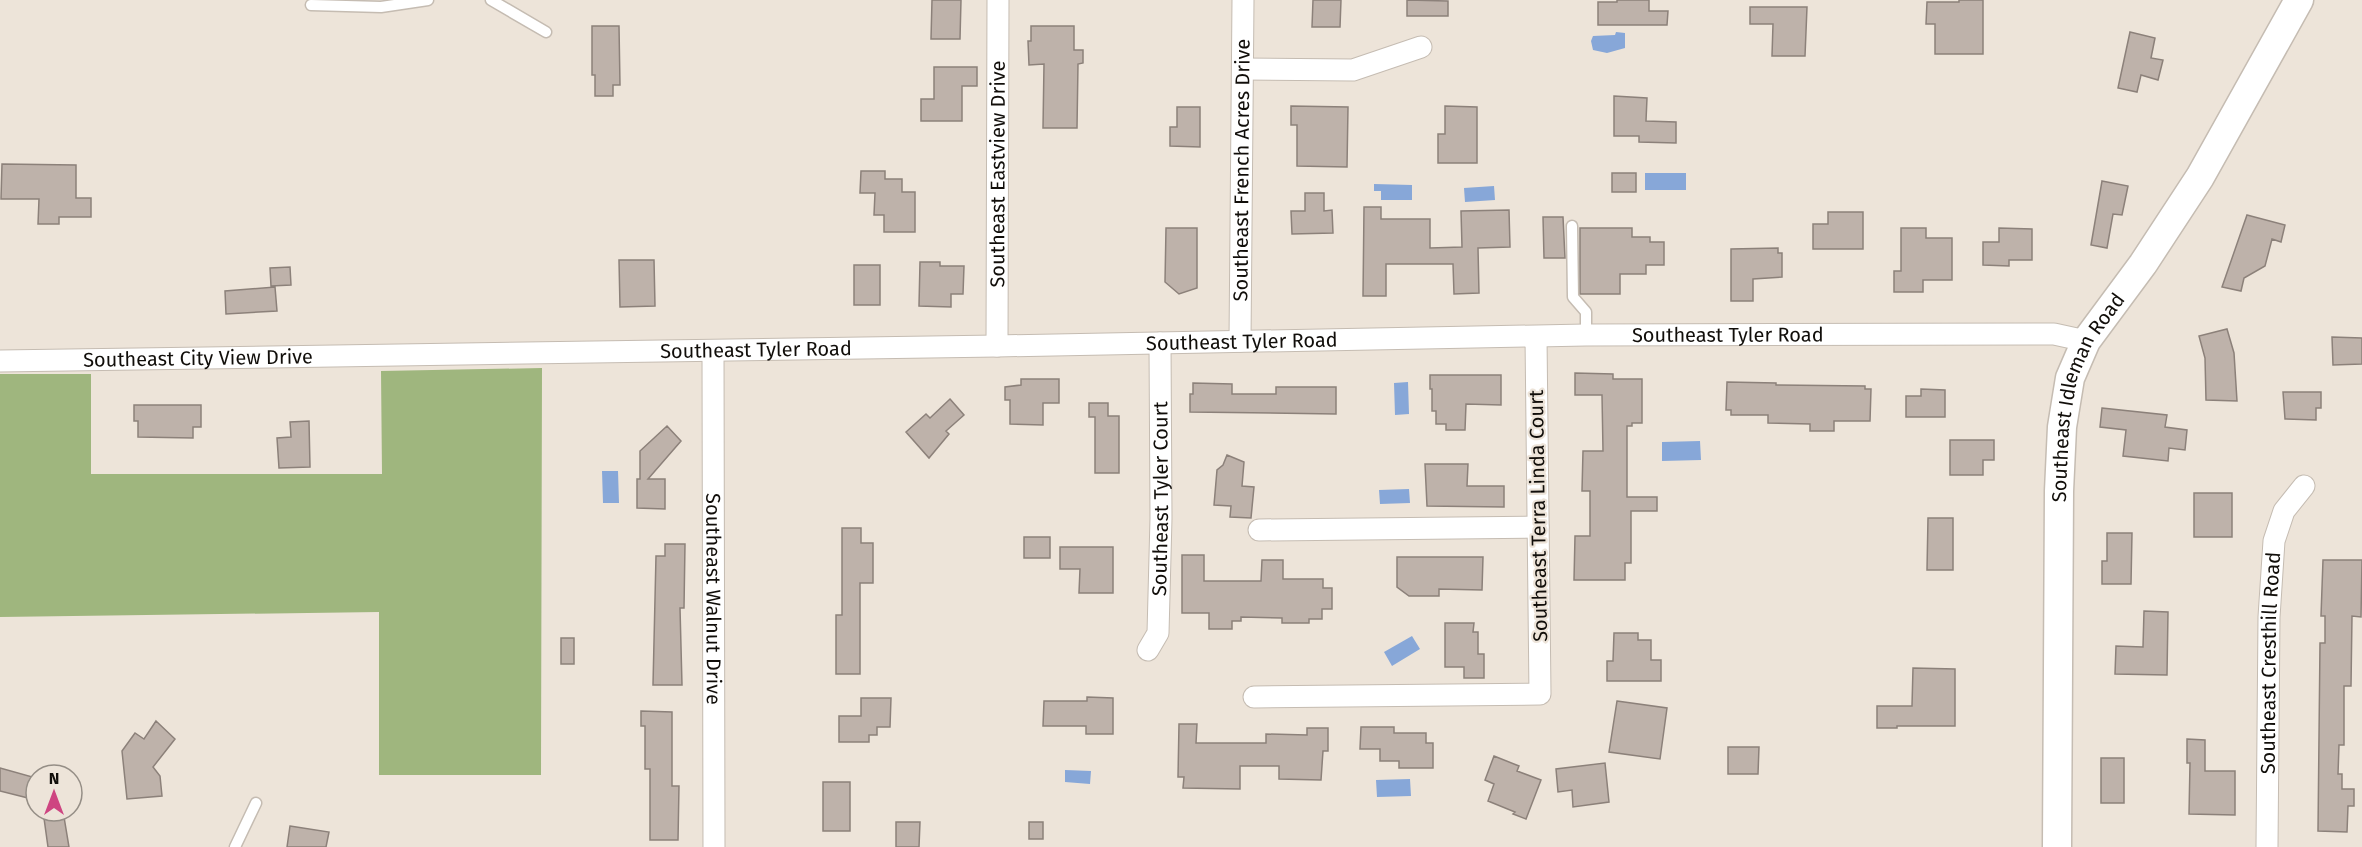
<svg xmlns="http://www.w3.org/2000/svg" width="2362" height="847" font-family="'Fira Sans',sans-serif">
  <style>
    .forest { fill: #9fb67e }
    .water { fill: #87a7d8 }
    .building { fill: #beb2aa; stroke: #8c817a; stroke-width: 1.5 }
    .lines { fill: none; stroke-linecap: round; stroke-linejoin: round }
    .lane-casing { stroke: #c5bcb2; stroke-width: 13 }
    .street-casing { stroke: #c5bcb2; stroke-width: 23 }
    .secondary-casing { stroke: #c5bcb2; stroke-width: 31 }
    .lane { stroke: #fff; stroke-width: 10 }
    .street { stroke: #fff; stroke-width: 21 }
    .secondary { stroke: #fff; stroke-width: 28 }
    .labels { text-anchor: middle; stroke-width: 4.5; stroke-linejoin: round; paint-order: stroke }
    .street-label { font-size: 20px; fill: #110e0a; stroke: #ede4d9 }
  </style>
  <rect width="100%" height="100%" fill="#ede4d9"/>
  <!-- forest -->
  <path class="forest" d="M542,368L541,775H379V612L0,617V374H91V474H382L381,371Z"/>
  <!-- water -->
  <path class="water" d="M1616,32L1625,33V48L1607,53L1593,50L1591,41L1593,36L1615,35Z
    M1645,173H1686V190H1645Z
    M1374,184L1412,185V200H1381V191H1374Z
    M1494,186L1495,200L1465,202L1464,188Z
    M1408,382L1409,414L1395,415L1394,383Z
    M1700,441L1701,460L1662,461V442Z
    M602,471H618L619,503H603Z
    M1409,489L1410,503L1380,504L1379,490Z
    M1412,636L1420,649L1392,666L1384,652Z
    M1065,770L1091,771L1090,784L1065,782Z
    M1410,779L1411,796L1377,797L1376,780Z"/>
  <!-- building -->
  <path class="building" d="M932,0H961L960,39H931Z
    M1313,0H1341L1340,27H1312Z
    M1407,0L1448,1V16H1407Z
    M1617,0H1649V11H1668L1667,25H1598V2H1617Z
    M1959,0H1983V54H1935V24H1926L1927,2H1959Z
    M1750,7H1807L1805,56H1772L1773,24H1750Z
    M592,26H619L620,85H613V96H595V75H592Z
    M1031,26H1074V50H1083V63L1078,64L1077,128H1043L1044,64L1029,65L1028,41H1031Z
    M2130,32L2155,38L2151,58L2163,60L2158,80L2141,75L2137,92L2118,88Z
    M934,67H977V86H962V121H921V99H934Z
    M1614,96L1647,98L1646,121L1676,122V143L1639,142V136H1614Z
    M1291,106L1348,107L1347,167L1297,166V125H1291Z
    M1445,106L1477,107V163H1438V134H1445Z
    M1177,107H1200V147L1170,146V127H1177Z
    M2,164L76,165V198H91V217H59V224H38L39,199H1Z
    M861,171H885V179H902V192H915V232H884V215H874L875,193H860Z
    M1612,173H1636V192H1612Z
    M2102,181L2128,186L2122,215L2113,214L2107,248L2091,245Z
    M1305,193H1324V211L1332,210L1333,233L1292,234L1291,211H1305Z
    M1364,207H1381V219H1430V248L1462,247L1461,211L1509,210L1510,247L1478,248L1479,293L1454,294L1453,264H1386V296H1363Z
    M1828,212H1863V249H1813V224H1828Z
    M2247,215L2285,225L2281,242L2272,239L2265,266L2244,278L2241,291L2222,287Z
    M1543,217H1563L1565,258H1544Z
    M1166,228H1197V288L1179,294L1165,282Z
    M1580,228H1632V237H1650V242H1664V265H1646V274H1620V294H1580Z
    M1901,228H1926V238H1952V280H1923V292H1894V271H1901Z
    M1999,228L2032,229V260H2009V266L1983,265V242H1999Z
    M1778,248V253H1782V277L1753,279V301H1731V249Z
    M619,260H654L655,306L620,307Z
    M920,262H940V266H964L963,294H951V307L919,306Z
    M854,265H880V305H854Z
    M290,267L291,285L271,286L270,268Z
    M275,287L277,311L226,314L225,291Z
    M2227,329L2234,353L2237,401L2206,400L2205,358L2199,336Z
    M2332,337L2362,338V364L2333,365Z
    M1575,373L1613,374V379H1642V423H1632V426H1627V497H1657V511H1631V563H1625V580H1574L1575,536H1590V491H1582L1583,451H1603L1602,395H1575Z
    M1430,375H1501V405L1466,404L1465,430H1446V424H1436V411H1432V389H1430Z
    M1021,379H1059V403H1043V425L1010,424V400H1005V387L1021,385Z
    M1727,382L1776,383V385L1865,386V389H1871L1870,421H1834V431H1810V424L1768,423V415H1731V410H1726Z
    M1193,383L1232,384V394H1276V387H1336V414L1190,412V394H1193Z
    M1921,389L1945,390V417H1906V396H1921Z
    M2283,392H2321V408H2316V420L2285,419Z
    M950,399L964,415L946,431L949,434L929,458L906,432L926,414L930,418Z
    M1089,403H1108V416H1119V473H1095V417H1089Z
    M134,405H201V427H193V438L138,437V421H134Z
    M2102,408L2167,415L2165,427L2187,430L2185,450L2169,448L2168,461L2123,456L2126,430L2100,427Z
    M309,421L310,467L279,468L277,438L291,437L290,422Z
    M667,426L681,441L648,479H665V509L637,508V479H640V451Z
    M1950,440H1994V460H1983V475H1950Z
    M1227,455L1244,462L1242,486L1254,487L1251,518L1230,517L1231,506L1214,505L1217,470L1223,465Z
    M1425,464H1468L1467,486H1504V507L1427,506Z
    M2194,493H2232V537H2194Z
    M1928,518H1953V570H1927Z
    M842,528H861V543H873V583H860V674H836V615H842Z
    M2107,533H2132L2131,584H2102V561H2107Z
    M1024,537H1050V558H1024Z
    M665,544H685L684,608H680L682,685H653L656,556H665Z
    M1060,547H1113V593H1079L1080,569H1060Z
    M1182,555H1204V581H1261L1262,560H1283V579H1323V588H1332V609H1322V619H1309V623H1282V618L1241,617V621H1232V629H1209V613H1182Z
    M1397,557H1483L1482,590L1439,589V596H1409L1397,587Z
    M2323,560H2362L2361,617L2352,616L2351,686H2344V745H2339L2338,774H2342V789H2354V806H2348L2347,832L2318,831L2320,643H2325V616H2321Z
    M2144,611L2168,612L2167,675L2115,674L2116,646L2143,647Z
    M1445,623H1474L1473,632H1478V654H1484V678H1464V667H1445Z
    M1614,633H1638V640H1651V660H1661V681H1607V661H1613Z
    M561,638H574V664H561Z
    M1913,668L1955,669V726H1897V728H1877V706H1912Z
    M1087,697L1113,698V734H1086V726H1043L1044,701H1087Z
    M861,698H891L890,727H877V735H869V742H839V716H861Z
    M1617,701L1667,708L1660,759L1609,752Z
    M641,711L672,712V786H679L678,840H650V769H645V726H641Z
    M156,721L175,739L153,767L160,776L162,796L127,799L122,751L135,733L144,739Z
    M1179,724H1197L1196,743H1266V734L1307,735V728H1328V751H1323L1321,780L1279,779V766H1240V789L1183,788L1184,777H1178Z
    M1361,727H1394V733H1426V743H1433V768H1399V761H1380V749H1360Z
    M2187,739L2205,740V771H2235V815L2189,814L2190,763H2187Z
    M1728,747H1759L1758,774H1728Z
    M1494,756L1519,766L1517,771L1541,780L1526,819L1513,814L1515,812L1488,801L1494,784L1485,780Z
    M2101,758H2124V803H2101Z
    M1605,763L1609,802L1573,807L1572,790L1558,792L1556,769Z
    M0,768L36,778V800L0,791Z
    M823,782H850V831H823Z
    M43,811H63L69,847H48Z
    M896,822H920L919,847H896Z
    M1029,822H1043V839H1029Z
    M290,826L329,832L326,847H287Z"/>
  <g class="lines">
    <defs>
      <path id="lane" d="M491,0L546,32
        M311,5L381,7L428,0
        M1572,226L1573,297L1586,312V335
        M235,847L256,803"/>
      <g id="street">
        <path d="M1243,69L1353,70L1421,47"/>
        <path id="s1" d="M1240,341L1243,0"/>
        <path id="s2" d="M997,346L998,0"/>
        <path id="s3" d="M713,351L714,847"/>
        <path id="s4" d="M0,361L997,346L1586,335L2054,334L2086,341"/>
        <path d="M1259,530L1538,527"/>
        <path id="s5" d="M1148,650L1158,633L1161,518L1160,343"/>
        <path d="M1254,697L1540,694L1536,337"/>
        <path id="s6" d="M2267,847L2269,617L2274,541L2284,511L2304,486"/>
      </g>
      <g id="secondary">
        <path id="s7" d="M2057,847L2059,491L2062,427L2070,378L2086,341L2143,264L2200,177L2299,0"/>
      </g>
    </defs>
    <!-- lane casing -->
    <use href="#lane" class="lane-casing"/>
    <!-- street casing -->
    <use href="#street" class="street-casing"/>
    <!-- secondary casing -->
    <use href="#secondary" class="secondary-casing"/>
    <!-- lane -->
    <use href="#lane" class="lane"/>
    <!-- street -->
    <use href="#street" class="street"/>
    <!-- secondary -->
    <use href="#secondary" class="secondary"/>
  </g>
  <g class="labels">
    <!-- street labels -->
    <g class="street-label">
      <text dy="7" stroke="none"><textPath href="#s1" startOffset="171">Southeast French Acres Drive</textPath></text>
      <text dy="7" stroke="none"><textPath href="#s2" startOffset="172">Southeast Eastview Drive</textPath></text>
      <text dy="7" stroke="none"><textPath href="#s4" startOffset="1728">Southeast Tyler Road</textPath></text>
      <text dy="7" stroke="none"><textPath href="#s4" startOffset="1242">Southeast Tyler Road</textPath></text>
      <text dy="7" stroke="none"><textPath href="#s4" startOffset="756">Southeast Tyler Road</textPath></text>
      <text dy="7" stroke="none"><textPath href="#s4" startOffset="198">Southeast City View Drive</textPath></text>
      <text dy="7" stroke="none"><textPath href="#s7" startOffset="456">Southeast Idleman Road</textPath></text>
      <text dy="7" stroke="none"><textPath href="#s5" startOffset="154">Southeast Tyler Court</textPath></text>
      <text transform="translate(1538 516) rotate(-91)" y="7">Southeast Terra Linda Court</text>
      <text dy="7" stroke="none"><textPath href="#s3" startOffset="248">Southeast Walnut Drive</textPath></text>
      <text dy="7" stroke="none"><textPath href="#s6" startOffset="184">Southeast Cresthill Road</textPath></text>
    </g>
  </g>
  <!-- north arrow -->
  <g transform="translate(54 793)"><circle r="28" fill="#ede4d9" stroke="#958e86" stroke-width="1.5"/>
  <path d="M0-4.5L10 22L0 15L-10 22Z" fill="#ce4581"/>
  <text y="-9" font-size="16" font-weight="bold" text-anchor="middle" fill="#110e0a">N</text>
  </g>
</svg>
